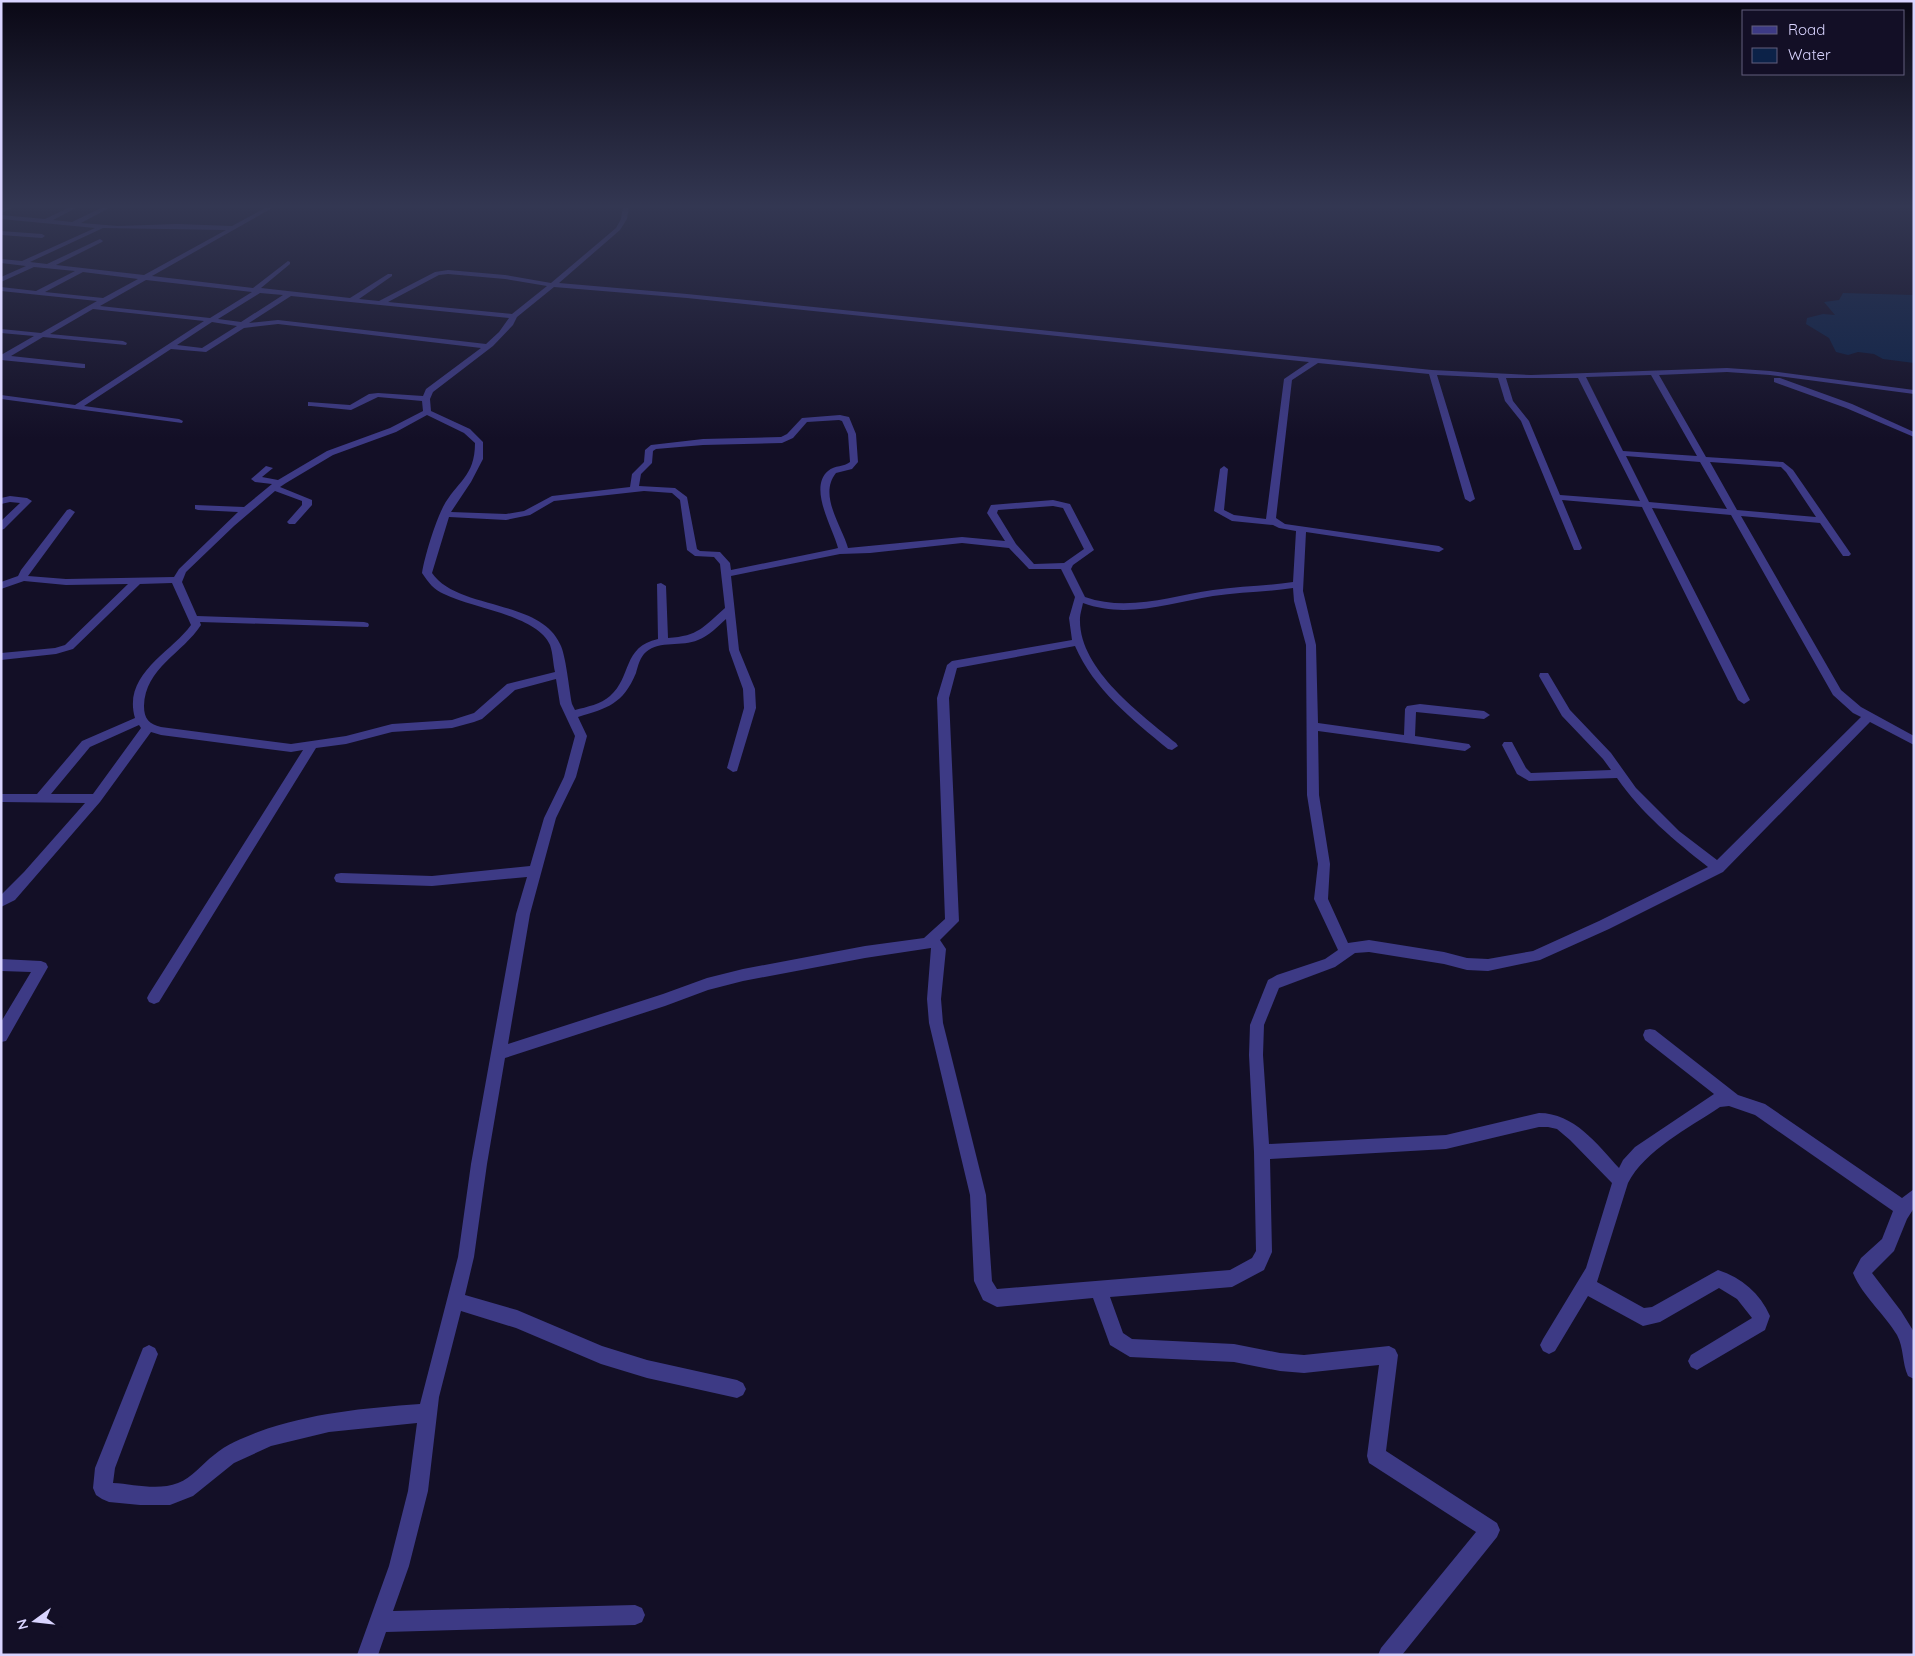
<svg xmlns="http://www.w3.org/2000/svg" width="1915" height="1656" font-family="Quicksand,sans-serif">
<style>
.water{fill:#0c2248}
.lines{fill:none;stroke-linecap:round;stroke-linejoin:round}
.minor{fill:#3d3a85;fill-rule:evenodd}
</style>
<rect width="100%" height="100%" fill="#130f26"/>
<polygon class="water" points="1843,293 1914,295 1914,363 1883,359 1874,354 1858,352 1848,355 1836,352 1829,338 1806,324 1807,318 1823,314 1835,315 1824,302 1839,300"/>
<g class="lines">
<g class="minor">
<polygon points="6,207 14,207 1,213 1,209"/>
<path d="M70,207H78L53,220L72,222L103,207H111L81,223L118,226L177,224L232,226L267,207H274L152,276L253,288L288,261L290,262V264L261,288L350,298L388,274H392V276L359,299L379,301L435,272L448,270L505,275L551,283L616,228L621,219L623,207H629L627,219L620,230L559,283L687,294L1432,370L1531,375L1727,368L1770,371L1914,390V394L1770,375L1727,372L1659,375L1706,457L1783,462L1793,470L1851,554L1849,556H1843L1820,523L1741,516L1841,690L1861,707L1914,736V745L1870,722L1723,872L1609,929L1540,960L1488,971L1467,970L1444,964L1369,952L1355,953L1335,967L1279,988L1264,1025L1263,1055L1269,1144L1446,1135L1539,1113C1574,1113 1597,1144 1619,1168L1623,1160L1635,1147L1714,1094L1645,1040L1643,1035L1645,1030L1650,1029L1655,1030L1738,1095L1765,1104L1902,1198L1914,1189V1208L1907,1219L1894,1251L1872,1273L1901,1311L1914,1332V1379L1908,1376C1902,1363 1904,1348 1897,1335C1884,1313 1863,1297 1853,1273L1861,1258L1882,1239L1893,1211L1755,1115L1729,1106L1720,1107C1689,1128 1645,1150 1628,1183L1597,1282L1644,1308L1652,1307L1718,1270C1742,1278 1760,1293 1770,1316L1765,1330L1697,1370L1691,1367L1688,1361L1691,1355L1752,1318L1737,1299L1719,1288L1660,1322L1643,1326L1588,1296L1555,1351L1549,1354L1543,1351L1540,1345L1543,1339L1586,1268L1612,1183L1570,1140L1557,1129L1548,1127H1539L1446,1149L1270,1159L1272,1252L1264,1270L1232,1287L1110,1297L1123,1333L1132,1339L1234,1344L1280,1353L1304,1355L1389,1346L1395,1349L1398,1355L1386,1451L1497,1523L1500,1530L1497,1537L1402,1655H1378L1381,1648L1476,1532L1369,1463L1367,1456L1379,1365L1304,1373L1280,1371L1234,1362L1130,1357L1110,1345L1093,1298L997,1307L983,1300L974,1281L970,1195L929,1023L927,999L931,948L865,958L743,981L708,990L665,1006L505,1058L487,1164L474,1257L465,1295L517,1310L602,1346L647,1360L737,1380L743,1383L746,1389L743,1395L737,1398L647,1378L601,1364L516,1328L461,1311L439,1397L428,1491L409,1566L393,1611L635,1605L642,1608L645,1615L642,1622L635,1625L386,1632L378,1655H357L389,1566L408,1491L417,1423L329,1432L271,1446L234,1463L193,1496L170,1505H140L109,1502L102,1499L96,1495L93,1488L95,1468L143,1348L149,1345L155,1348L158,1354L115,1468L113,1483C133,1484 158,1491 178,1483C192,1478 202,1464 214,1455C227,1444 243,1438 258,1432C310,1413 365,1408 420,1404L458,1257L471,1164L516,914L527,877L432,886L341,883L336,882L334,878L336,874L341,873L432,876L530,866L544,818L564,777L575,736L560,704L556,679L515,690L482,719L474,722L452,728L392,732L346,744L316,748L159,1002L154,1004L149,1002L147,998L149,994L303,750L291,752L161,735L151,732L100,802L15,900L1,907V895L24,872L85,803L1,802V794H37L82,741L135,718C122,674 172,652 191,625L172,583L140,584L73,649L56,654L1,660V653L55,648L65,645L128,584L66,585L24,581L1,589V582L18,576L21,570L67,510L70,509L75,512L28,576L66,579L174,577L179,569L238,512L198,510L195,509V505L244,507L272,484L255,482L251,479L266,466L273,468L262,477L278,480L327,451L390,428L423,411L422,401L378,397L351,410L311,406H308V402L350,405L369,394L378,393L423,396L426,389L481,348L278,324L244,328L206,352L171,349L84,406L179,419L183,421L182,423L1,399V395L75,405L204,321L93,309L50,334L123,341L127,343L126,345L43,337L11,356L85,364V368H82L1,360V355L34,336L1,333V329L41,333L97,301L1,291V287L36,291L75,271L34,267L1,282V277L26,266L1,263V259L22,261L95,228L1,219V215L45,219ZM103,228L226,230L144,275L56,265L102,242L103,241L100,239L47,264L30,262ZM83,272L138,279L103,298L45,292ZM448,274L505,279L547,286L512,314L388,302L439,275ZM146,280L252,292L210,318L100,306ZM554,287L687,298L1309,362L1284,379L1266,519L1234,515L1224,510L1228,469L1224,466L1220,469L1214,511L1232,521L1273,525L1279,528L1296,531L1293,582C1267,586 1240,586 1213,590C1171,596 1128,612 1085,597L1071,569L1073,565L1094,550L1070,504L1053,500L991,505L987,513L1005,541L962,537L848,548C842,526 818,495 836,473L852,469L858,462L856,434L849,417L840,415L802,418L787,434L781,437L703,439L651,445L645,450L644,462L632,474L630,487L552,496L524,511L506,514L451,512L471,482L483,459V442L470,429L431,411L430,399L433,392L493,346L513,325L517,317ZM260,293L283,295L241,322L218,319ZM291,296L509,318L499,332L486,344L278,320L249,323ZM212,322L237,326L202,348L177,345ZM1318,363L1429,374L1465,499L1470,502L1475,499L1437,375L1498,378L1505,401L1521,421L1574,550H1580L1582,548L1562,500L1642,507L1738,700L1744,704L1750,700L1652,508L1731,515L1833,695L1853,713L1861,717L1717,860L1679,831L1636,788L1611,753L1570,710L1548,673H1540L1539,676L1562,716L1603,759L1611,770L1531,773L1526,768L1512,742H1504L1502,745L1517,774L1529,781L1617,778C1641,813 1675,841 1708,867L1599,921L1533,951L1488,959L1467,958L1444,952L1369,940L1348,943L1328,899L1330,864L1319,795L1318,731L1465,751L1471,747L1469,744L1415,736L1416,712L1484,719L1490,715L1484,711L1420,704L1407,706L1405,709L1404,735L1318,723L1316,645L1303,591L1306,532L1439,552L1444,549L1439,546L1285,524L1276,518L1292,380ZM1651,375L1697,456L1623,451L1586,377ZM1506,378H1578L1640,501L1560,495L1529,421L1513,401ZM427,415L464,433L475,443C475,477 457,481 443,507C435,523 425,555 422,573C428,582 434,590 444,594C471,608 537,615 550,645C553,653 553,664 555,672L507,684L474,713L452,720L392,724L346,736L291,744L161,727C149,724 144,719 144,706C145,668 183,653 201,625L200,622L368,627L369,625L368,623L364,622L197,616L182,582L186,572L234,526L275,491L302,501V505L287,522L289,524H295L312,505V500L280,487L286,483L333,455L396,432ZM839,420L842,421L848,434L850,462C844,467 835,465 828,471C808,488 833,528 838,548L834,549L731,570L730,563L720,552L700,551L697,549L687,497L675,488L639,486L641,474L652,463L653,451L656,449L703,445L782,443L793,438L807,422ZM1626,456L1700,462L1727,509L1649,502ZM1710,462L1781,467L1786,472L1816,517L1737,510ZM644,491L672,493L680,500L687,550L695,556L714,557L720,564L725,608C703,627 699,636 668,638L666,586L661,583L657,584L658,639C622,647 632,677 610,696C601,704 587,707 575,710L572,704C569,689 566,655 560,644C540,599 457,610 432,573L449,517L506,520L530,515L554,501ZM1053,506L1063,508L1084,549L1064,563L1034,564L1016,544L997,513L998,510ZM962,543L1009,548L1029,569H1061L1075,597L1069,618L1072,640L952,661L947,665L937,698L945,919L924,938L865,946L743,969L707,978L663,994L508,1044L530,914L556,818L576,777L587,736L578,717C608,708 623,704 636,673C638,666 640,657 646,652C660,640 682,647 698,640C709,636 718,626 726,619L729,650L743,689L744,708L727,768L733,772L737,771L756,708L755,689L739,650L731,576L840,554L870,553ZM1293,588L1294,601L1306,645L1307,795L1318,864L1314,899L1338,950L1325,959L1277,975L1268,980L1250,1025L1249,1055L1254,1152L1256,1251L1252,1258L1230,1270L997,1289L992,1281L986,1195L943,1023L941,999L946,949L940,940L959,921L949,698L957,668L1075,646C1094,690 1132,719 1168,749L1172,750L1178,746L1176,743C1141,714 1078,669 1080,618C1080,614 1082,608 1083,603C1126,619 1170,603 1213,596C1239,592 1266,592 1293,588ZM139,725L141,728L93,794H51L90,747Z"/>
<polygon points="1,231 42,234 45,236 42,238 1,235"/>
<polygon points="1774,378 1780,378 1852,404 1914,432 1914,437 1846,408 1774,382"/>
<polygon points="10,496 27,498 32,501 4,529 1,530 1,521 20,503 10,502 1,504 1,498"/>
<polygon points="1,959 41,961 46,963 48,967 6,1041 1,1042 1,1022 31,972 1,971"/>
</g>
</g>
<linearGradient id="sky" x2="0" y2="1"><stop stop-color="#0a0815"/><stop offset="0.47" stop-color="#333752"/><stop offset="1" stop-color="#333752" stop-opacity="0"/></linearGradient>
<rect width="1915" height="439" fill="url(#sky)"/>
<rect width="1915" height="1656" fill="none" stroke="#d9d4ff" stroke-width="5"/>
<rect x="1742" y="10" width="162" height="65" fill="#130f26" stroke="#625e7d"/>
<rect x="1752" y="26" width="25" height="8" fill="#3d3a85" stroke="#625e7d"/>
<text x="1788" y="35" font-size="15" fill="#d9d4ff">Road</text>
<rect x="1752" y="48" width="25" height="15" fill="#0c2248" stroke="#625e7d"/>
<text x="1788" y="60" font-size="15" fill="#d9d4ff">Water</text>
<g transform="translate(35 1621) rotate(255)" stroke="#130f26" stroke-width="4" paint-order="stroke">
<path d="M0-4L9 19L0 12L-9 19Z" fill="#d9d4ff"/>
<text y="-8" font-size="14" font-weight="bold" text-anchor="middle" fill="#d9d4ff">N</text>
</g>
</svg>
